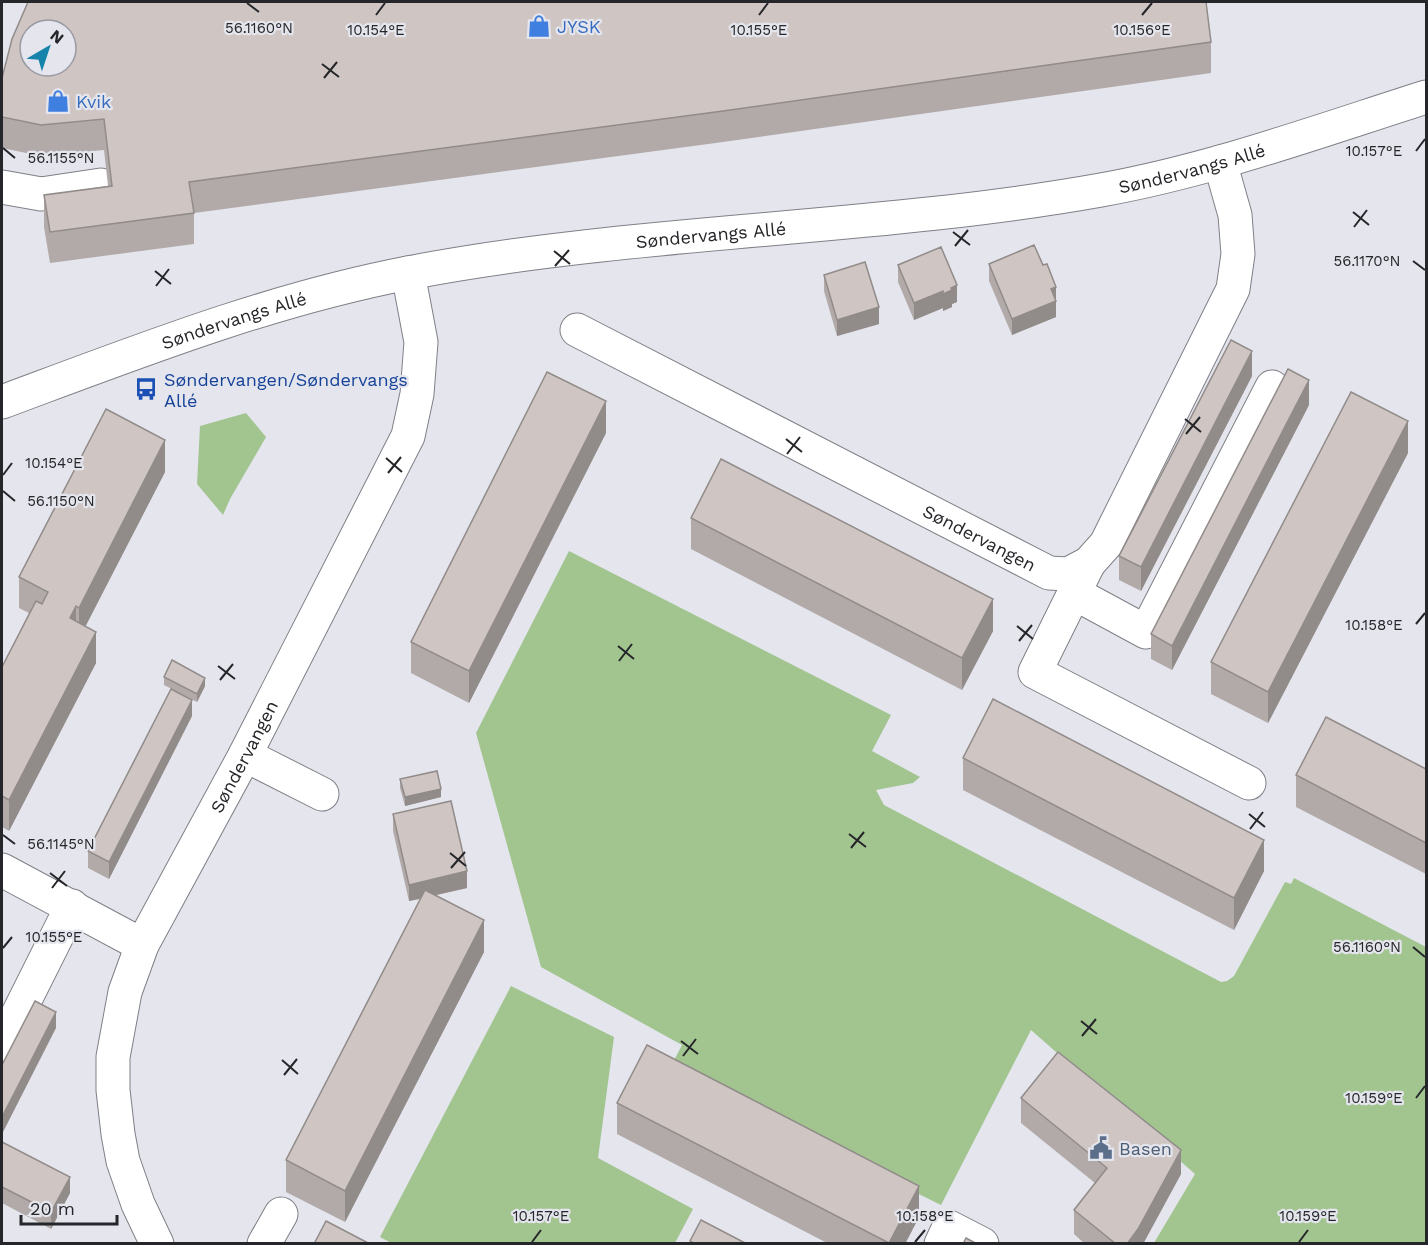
<svg xmlns="http://www.w3.org/2000/svg" width="1428" height="1245" font-family="'Work Sans',sans-serif">
<style>
.green{fill:#a2c590}
.lines{fill:none;stroke-linecap:round;stroke-linejoin:round}
.minor-casing{stroke:#7f8087;stroke-width:35}
.minor{stroke:#fff;stroke-width:33}
.wall{fill:#b2aaa9}
.shaded-wall{fill:#918b89}
.building{fill:#cfc6c4;stroke:#918b89;stroke-width:1.5;fill-rule:evenodd}
.ticks{fill:none;stroke:#252629;stroke-width:2}
.labels{text-anchor:middle;dominant-baseline:central;stroke-width:4.5;stroke-linejoin:round;paint-order:stroke}
.shop-label{font-size:18px;fill:#366cbe;stroke:#e4e5ed;text-anchor:start}
.street-label{font-size:18px;fill:#252629;stroke:#e4e5ed}
.transit-label{font-size:18px;fill:#164399;stroke:#e4e5ed;text-anchor:start}
.service-label{font-size:18px;fill:#4e5e75;stroke:#e4e5ed;text-anchor:start}
.ticks-label{font-size:15px;text-anchor:middle;fill:#252629;stroke:#e4e5ed;stroke-width:4.5;stroke-linejoin:round;paint-order:stroke}
</style>
<rect width="100%" height="100%" fill="#e4e5ed"/>
<g class="green">
<polygon points="246,413 266,437 230,499 223,515 197,484 200,426"/>
<polygon points="569,551 891,715 872,751 920,777 913,783 876,790 884,805 1221,982 1227,981 1234,976 1285,882 1291,884 1294,878 1426,947 1426,1243 1154,1243 1195,1174 1031,1030 941,1205 669,1070 682,1045 541,967 476,733"/>
<polygon points="511,986 614,1037 598,1158 693,1209 675,1243 393,1244 380,1237"/>
</g>
<g class="lines">
<g class="minor-casing">
<g id="minor">
<polyline points="2,187 41,194 101,185"/>
<path id="s1" d="M577,330L1049,573L1068,574L1089,563L1106,544L1233,289L1238,254L1235,215L1220,162"/>
<path id="s2" d="M2,402C134,353 268,300 408,273C637,229 872,231 1101,190C1212,170 1319,131 1426,97"/>
<polyline points="1089,563 1035,672 1249,783"/>
<polyline points="1074,593 1146,632 1272,387"/>
<polyline points="245,755 322,794"/>
<polyline points="2,870 142,945"/>
<polyline points="2,1046 72,906"/>
<path id="s3" d="M157,1244L138,1204L123,1161L118,1134L113,1090V1057L125,992L142,945L245,755L408,436L417,394L421,342L408,273"/>
<polyline points="264,1244 281,1214"/>
<polyline points="941,1244 949,1227 982,1244"/>
</g>
</g>
<use href="#minor" class="minor"/>
</g>
<g class="wall">
<polygon points="1211,42 1211,73 723,142 194,213 194,244 50,263 44,227 44,195 108,186 104,150 41,156 2,148 2,78"/>
<polygon points="989,264 1043,265 1056,287 1056,317 1012,335 989,281"/>
<polygon points="898,265 957,302 952,304 952,307 943,311 943,308 914,320 898,282"/>
<polygon points="824,275 879,324 837,336 824,291"/>
<polygon points="1252,376 1141,591 1119,580 1119,556"/>
<polygon points="1309,405 1172,670 1151,659 1151,634"/>
<polygon points="606,433 469,703 411,673 411,642"/>
<polygon points="1408,453 1268,723 1211,694 1211,662"/>
<polygon points="165,472 85,626 96,663 9,831 2,827 2,667 29,613 19,608 19,577"/>
<polygon points="691,518 993,631 962,690 691,549"/>
<polygon points="164,677 205,686 197,702 164,685"/>
<polygon points="192,716 109,879 88,868 88,851"/>
<polygon points="963,758 1264,871 1234,930 963,790"/>
<polygon points="1426,769 1426,874 1296,807 1296,775"/>
<polygon points="400,779 441,797 405,806 400,788"/>
<polygon points="393,814 467,888 436,895 484,952 345,1222 286,1192 286,1160 421,899 409,901 393,831"/>
<polygon points="1021,1098 1181,1174 1143,1244 1085,1244 1074,1234 1074,1210 1095,1183 1021,1123"/>
<polygon points="617,1103 919,1217 905,1244 829,1244 617,1134"/>
<polygon points="2,1142 70,1193 51,1229 2,1203"/>
</g>
<g class="shaded-wall">
<polygon points="957,285 957,302 952,304 952,307 943,311 943,294 951,288"/>
<polygon points="1056,287 1056,317 1012,335 1012,319 1051,289"/>
<polygon points="943,291 943,308 914,320 914,303"/>
<polygon points="879,307 879,324 837,336 837,320"/>
<polygon points="1252,351 1252,376 1141,591 1141,567"/>
<polygon points="1309,380 1309,405 1172,670 1172,646"/>
<polygon points="606,401 606,433 469,703 469,671"/>
<polygon points="1408,421 1408,453 1268,723 1268,692"/>
<polygon points="165,440 165,472 79,639 79,608"/>
<polygon points="993,599 993,631 962,690 962,658"/>
<polygon points="76,606 76,637 70,618"/>
<polygon points="96,632 96,663 9,831 9,800"/>
<polygon points="205,678 205,686 197,702 197,694"/>
<polygon points="192,700 192,716 109,879 109,862"/>
<polygon points="441,789 441,797 405,806 405,797"/>
<polygon points="1264,840 1264,871 1234,930 1234,898"/>
<polygon points="467,871 467,888 409,901 409,885"/>
<polygon points="484,920 484,952 345,1222 345,1191"/>
<polygon points="56,1012 56,1028 2,1134 2,1117"/>
<polygon points="1181,1150 1181,1174 1143,1244 1127,1244"/>
<polygon points="70,1177 70,1193 51,1229 51,1212"/>
<polygon points="919,1186 919,1217 905,1244 889,1244"/>
</g>
<g class="building">
<path d="M28,2H1206L1211,42L723,111L189,182L194,213L50,232L44,195L112,186L104,119L41,125L2,117V78L12,39ZM30,30H66V66H30Z"/>
<polygon points="1034,245 1043,265 1047,264 1056,287 1051,289 1056,301 1012,319 989,264"/>
<polygon points="941,247 957,285 951,288 952,290 943,294 943,291 914,303 898,265"/>
<polygon points="865,262 879,307 837,320 824,275"/>
<polygon points="1231,340 1252,351 1141,567 1119,556"/>
<polygon points="1288,369 1309,380 1172,646 1151,634"/>
<polygon points="547,372 606,401 469,671 411,642"/>
<polygon points="1351,392 1408,421 1268,692 1211,662"/>
<polygon points="106,409 165,440 79,608 76,606 70,618 96,632 9,800 2,796 2,667 36,601 42,604 48,592 19,577"/>
<polygon points="721,459 993,599 962,658 691,518"/>
<polygon points="172,660 205,678 197,694 164,677"/>
<polygon points="171,689 192,700 109,862 88,851"/>
<polygon points="993,699 1264,840 1234,898 963,758"/>
<polygon points="1326,717 1426,769 1426,843 1296,775"/>
<polygon points="437,771 441,789 405,797 400,779"/>
<polygon points="451,801 467,871 409,885 393,814"/>
<polygon points="425,890 484,920 345,1191 286,1160"/>
<polygon points="35,1001 56,1012 2,1117 2,1065"/>
<polygon points="647,1045 919,1186 889,1243 617,1103"/>
<polygon points="1058,1052 1181,1150 1138,1229 1127,1244 1116,1244 1074,1210 1107,1168 1021,1098"/>
<polygon points="2,1142 70,1177 51,1212 2,1187"/>
<polygon points="701,1220 747,1244 695,1244 690,1241"/>
<polygon points="326,1221 370,1244 314,1244"/>
<polygon points="966,1238 977,1244 963,1244"/>
</g>
<path class="ticks" d="M247,3L259,12M376,15L385,3M759,15L768,3M1142,15L1152,3M322,64L339,77M324,78L337,62M3,148L15,158M1416,151L1425,139M1353,212L1369,225M1354,227L1367,210M953,232L970,245M955,246L968,230M554,251L570,264M1413,261L1425,270M555,266L569,250M155,271L171,284M156,286L169,269M1185,419L1201,432M1186,434L1200,417M786,439L802,452M787,454L800,437M386,458L402,472M388,473L401,457M3,475L12,463M3,491L15,501M1416,624L1425,613M1017,626L1033,639M1019,641L1032,625M618,646L634,659M619,661L632,644M218,666L235,679M220,680L233,664M1249,814L1265,827M1250,829L1263,812M849,834L866,847M3,835L15,844M851,848L864,832M450,853L466,866M451,868L465,852M50,873L67,886M52,888L65,871M1413,947L1425,957M3,948L12,937M1081,1021L1097,1034M1082,1036L1096,1019M681,1041L698,1054M683,1056L696,1039M282,1060L298,1074M284,1075L297,1059M1416,1098L1425,1086M532,1242L541,1230M915,1242L925,1230M1299,1242L1308,1230"/>
<defs>
<g id="shop-bare" transform="scale(1.8)"><path d="M-5-2.5h2.3a2.7 3.5 0 0 1 5.4 0H5L5.5 6h-11ZM-1.5-2.5h3a1.5 2.3 0 0 0-3 0Z" fill="#3f7fe0" stroke="#e4e5ed" stroke-width="2.5" paint-order="stroke"/></g>
<g id="bus-bare" transform="scale(1.8)"><path d="M-5-6H5V4H4V6H2V4H-2V6H-4V4H-5ZM-3.5-4V0h7V-4ZM-3.5 1.2v1.5H-2V1.2ZM2 1.2v1.5H3.5V1.2Z" fill="#1a4fb4" stroke="#e4e5ed" stroke-width="2.5" paint-order="stroke"/></g>
<g id="civic-bare" transform="scale(1.8)"><path d="M-.6-6.5H3V-4.5H.6V-3L4-1V1h2V6H-6V1h2V-1L-.6-3ZM-1.2 2.5V6h2.4V2.5Z" fill="#5c6f8a" stroke="#e4e5ed" stroke-width="2.5" paint-order="stroke"/></g>
</defs>
<g fill-rule="evenodd">
<use href="#shop-bare" x="539" y="26"/>
<use href="#shop-bare" x="58" y="101"/>
<use href="#bus-bare" x="146" y="389"/>
<use href="#civic-bare" x="1101" y="1148"/>
</g>
<g class="labels">
<g class="shop-label">
<text x="557" y="26">JYSK</text>
<text x="76" y="101">Kvik</text>
</g>
<g class="street-label">
<text stroke="none"><textPath href="#s2" startOffset="1218">Søndervangs Allé</textPath></text>
<text stroke="none"><textPath href="#s2" startOffset="732">Søndervangs Allé</textPath></text>
<text stroke="none"><textPath href="#s2" startOffset="246">Søndervangs Allé</textPath></text>
<text stroke="none"><textPath href="#s1" startOffset="453">Søndervangen</textPath></text>
<text stroke="none"><textPath href="#s3" startOffset="525">Søndervangen</textPath></text>
</g>
<g class="transit-label">
<text x="164" y="379">Søndervangen/Søndervangs<tspan x="164" dy="21">Allé</tspan></text>
</g>
<g class="service-label">
<text x="1119" y="1148">Basen</text>
</g>
</g>
<g class="ticks-label">
<text x="259" y="33">56.1160°N</text>
<text x="376" y="35">10.154°E</text>
<text x="759" y="35">10.155°E</text>
<text x="1142" y="35">10.156°E</text>
<text x="1374" y="156">10.157°E</text>
<text x="61" y="163">56.1155°N</text>
<text x="1367" y="266">56.1170°N</text>
<text x="54" y="468">10.154°E</text>
<text x="61" y="506">56.1150°N</text>
<text x="1374" y="630">10.158°E</text>
<text x="61" y="849">56.1145°N</text>
<text x="54" y="942">10.155°E</text>
<text x="1367" y="952">56.1160°N</text>
<text x="1374" y="1103">10.159°E</text>
<text x="541" y="1221">10.157°E</text>
<text x="925" y="1221">10.158°E</text>
<text x="1308" y="1221">10.159°E</text>
</g>
<rect width="1428" height="1245" fill="none" stroke="#252629" stroke-width="6"/>
<g transform="translate(48 48) rotate(39)"><circle r="28" fill="#e4e5ed" stroke="#98999f" stroke-width="1.5"/>
<path d="M0-4.5L10 22L0 15L-10 22Z" fill="#1683ab"/>
<text y="-9" font-size="16" font-weight="bold" text-anchor="middle" fill="#252629">N</text>
</g>
<path d="M21 1215v9h96v-9" fill="none" stroke="#252629" stroke-width="3"/>
<text x="30" y="1215" font-size="18" fill="#252629" stroke="#e4e5ed" stroke-width="4.5" paint-order="stroke">20 m</text>
</svg>
